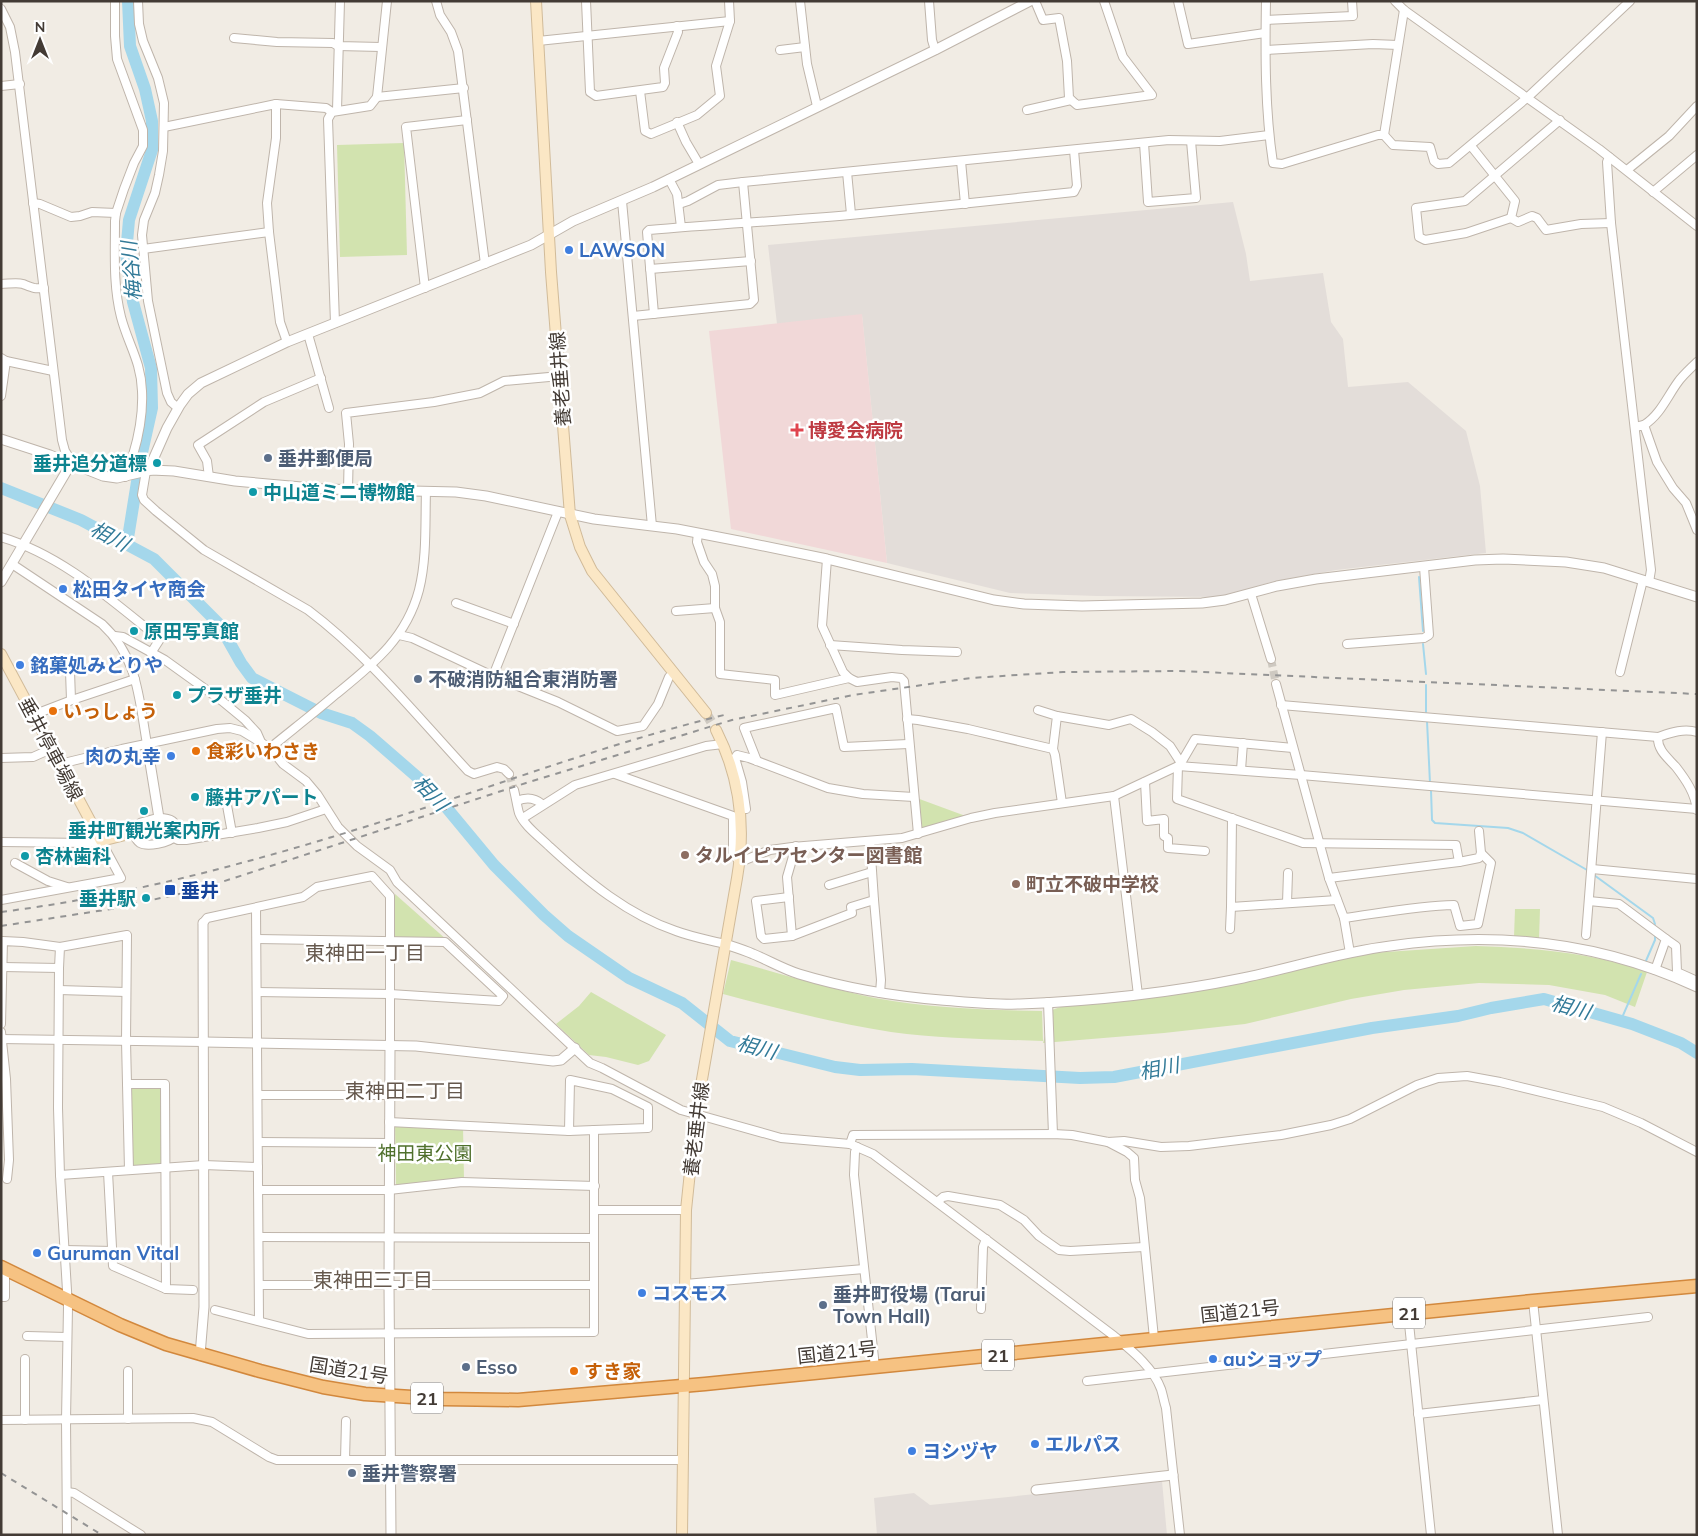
<svg xmlns="http://www.w3.org/2000/svg" width="1698" height="1536" font-family="Mulish,'Noto Sans JP',sans-serif">
<style>
.industrial{fill:#e3ddd9}
.medical{fill:#f1d8d8}
.green{fill:#d2e3af}
.lines{fill:none;stroke-linecap:round;stroke-linejoin:round}
.stream{stroke:#a4d7eb;stroke-width:2}
.river{stroke:#a4d7eb;stroke-width:12}
.minor-tunnel{stroke:#cec9c1;stroke-width:8;stroke-dasharray:8 4;stroke-linecap:butt}
.secondary-tunnel{stroke:#cec9c1;stroke-width:10;stroke-dasharray:10 5;stroke-linecap:butt}
.minor-casing{stroke:#bfb5ab;stroke-width:10}
.tertiary-casing{stroke:#bfb5ab;stroke-width:11}
.secondary-casing{stroke:#d1bb99;stroke-width:12}
.trunk-casing{stroke:#d2883d;stroke-width:15}
.minor{stroke:#fff;stroke-width:8}
.tertiary{stroke:#fff;stroke-width:9}
.secondary{stroke:#fbe7c5;stroke-width:10}
.trunk{stroke:#f6c282;stroke-width:12}
.rail{stroke:#949494;stroke-width:2;stroke-dasharray:6 6;stroke-linecap:butt}
.shop-dot{fill:#3f7fe0;stroke:#fff;stroke-width:2}
.health-dot{fill:#e0444e;stroke:#fff;stroke-width:2}
.service-dot{fill:#5c6f8a;stroke:#fff;stroke-width:2}
.culture-dot{fill:#0f9aa8;stroke:#fff;stroke-width:2}
.food-dot{fill:#e8710a;stroke:#fff;stroke-width:2}
.education-dot{fill:#8d6e63;stroke:#fff;stroke-width:2}
.transit-dot{fill:#1a4fb4;stroke:#fff;stroke-width:2}
.labels{text-anchor:middle;dominant-baseline:central;stroke-width:5;stroke-linejoin:round;paint-order:stroke}
.shield{fill:#fff;stroke:#7b7672;stroke-width:1}
.shield-label{font-size:18px;font-weight:bold;fill:#433b35}
.shop-label{font-size:19px;font-weight:bold;fill:#366cbe;stroke:#fff;text-anchor:start}
.street-label{font-size:19px;fill:#433b35;stroke:#fff}
.health-label{font-size:19px;font-weight:bold;fill:#be3a42;stroke:#fff;text-anchor:start}
.service-label{font-size:19px;font-weight:bold;fill:#4e5e75;stroke:#fff;text-anchor:start}
.culture-label{font-size:19px;font-weight:bold;fill:#0d838f;stroke:#fff;text-anchor:start}
.food-label{font-size:19px;font-weight:bold;fill:#c56008;stroke:#fff;text-anchor:start}
.education-label{font-size:19px;font-weight:bold;fill:#785e54;stroke:#fff;text-anchor:start}
.transit-label{font-size:19px;font-weight:bold;fill:#164399;stroke:#fff;text-anchor:start}
.park-label{font-size:19px;fill:#4f702c;stroke:#fff}
.water-label{font-size:20px;font-style:italic;fill:#327a98;stroke:#fff}
.neighbourhood-label{font-size:20px;fill:#65584d;stroke:#fff}
</style>
<rect width="100%" height="100%" fill="#f1ece4"/>
<g class="industrial">
<polygon points="1233,202 1246,254 1250,281 1323,273 1331,322 1343,339 1348,387 1408,382 1466,431 1480,486 1486,553 1336,570 1271,582 1222,597 1097,596 1010,593 887,563 862,315 777,324 768,245"/>
<polygon points="1162,1481 1167,1535 877,1535 874,1498 914,1493 930,1505"/>
</g>
<polygon class="medical" points="862,314 887,563 731,529 709,331"/>
<g class="green">
<polygon points="404,143 407,255 340,257 337,145"/>
<polygon points="914,797 971,818 918,834"/>
<polygon points="395,894 448,941 394,940"/>
<polygon points="1515,909 1540,909 1539,939 1514,937"/>
<path d="M1476,946C1535,948 1591,952 1647,972L1635,1007L1605,995L1549,985L1479,983L1404,990L1351,999L1245,1024L1164,1033L1043,1043L1052,1010L1066,1005L1134,1000L1197,991L1332,960L1371,953Z"/>
<path d="M731,960C778,973 826,988 875,998C930,1008 986,1010 1042,1011L1043,1041C992,1039 941,1039 891,1032C834,1023 779,1009 723,994Z"/>
<polygon points="591,992 666,1035 649,1061 638,1065 606,1057 589,1055 556,1024 579,1006"/>
<polygon points="165,1084 166,1164 133,1167 130,1086"/>
<polygon points="395,1122 463,1126 464,1179 396,1186"/>
</g>
<g class="lines">
<g class="stream">
<polyline points="1419,577 1423,631"/>
<polyline points="1423,644 1426,674"/>
<polyline points="1426,685 1426,712"/>
<polyline points="1427,721 1430,783"/>
<polyline points="1431,790 1432,820 1435,823 1508,828 1523,833 1587,870"/>
<polyline points="1594,875 1653,918 1655,924"/>
<polyline points="1645,963 1655,940 1655,935"/>
<polyline points="1621,1020 1641,974"/>
</g>
<g class="river">
<polyline points="1,488 81,520 154,559 219,624 241,663 252,678 321,713 352,723 370,736 431,789 494,865 544,915 568,936 629,978 682,1003 730,1041 835,1067 860,1070 912,1069 1080,1078 1114,1077 1372,1028 1458,1016 1491,1008 1544,999 1632,1024 1681,1043 1697,1053"/>
<polyline points="127,544 141,457 152,408 151,368 133,302 126,254 129,220 152,150 152,121 145,89 130,46 128,1"/>
</g>
<g class="minor-tunnel">
<polyline points="1271,659 1276,684"/>
<polyline points="509,774 514,790"/>
</g>
<polyline class="secondary-tunnel" points="706,713 716,730"/>
<g class="minor-casing">
<g id="minor">
<path d="M115,1V36L117,59L143,130V146L134,163L124,189L116,213L115,221C115,254 113,286 121,317C128,344 141,361 142,391C143,411 139,435 133,455C130,463 126,469 125,477"/>
<polyline points="138,1 139,24 143,41 158,78 164,103 163,151 159,175 155,193 144,220 142,235 148,301 167,393 171,402 178,408"/>
<polyline points="436,1 440,15 451,32 458,51 485,264"/>
<polyline points="586,1 590,92 596,96 663,87 665,83 664,68 678,32 677,26"/>
<polyline points="800,1 807,64 817,106"/>
<polyline points="929,1 932,40 935,50"/>
<polyline points="1035,1 1043,20 1059,18 1067,61 1069,98 1077,105 1152,95 1123,57 1104,1"/>
<polyline points="1178,1 1188,44 1265,33"/>
<path d="M1266,1C1265,55 1265,110 1273,163L1282,164L1378,135H1384L1393,145L1430,147L1434,161L1438,164L1449,163L1528,97L1630,1"/>
<polyline points="1395,1 1404,10 1599,149 1697,226"/>
<polyline points="1,9 10,27 15,52 62,440 65,451 72,462"/>
<polyline points="1266,20 1353,16 1352,1"/>
<polyline points="234,38 277,42 333,43 338,46 381,47"/>
<polyline points="538,41 730,21"/>
<polyline points="780,50 805,47"/>
<polyline points="1266,50 1373,44 1398,45"/>
<polyline points="1,86 20,84"/>
<polyline points="640,91 645,131 651,134 697,115 720,96 716,66 730,21 729,1"/>
<polyline points="377,97 464,88"/>
<polyline points="276,104 276,138 267,203 269,232 280,322 287,342"/>
<polyline points="337,110 340,1"/>
<polyline points="1027,110 1071,100"/>
<polyline points="677,122 686,142 699,164"/>
<polyline points="164,127 276,104 326,108 332,112"/>
<polyline points="1384,135 1404,10"/>
<polyline points="1144,143 1148,202 1196,198 1191,141"/>
<polyline points="1471,146 1515,201 1511,218 1518,222 1532,216 1537,218 1546,230 1581,224 1611,223"/>
<polyline points="1609,157 1607,162 1611,223 1651,570 1649,582"/>
<polyline points="961,161 965,204"/>
<polyline points="1627,170 1669,136 1697,106"/>
<polyline points="847,172 851,214"/>
<polyline points="669,179 677,194 681,227"/>
<polyline points="1653,192 1697,155"/>
<polyline points="622,201 652,526"/>
<polyline points="33,203 40,204 71,217 80,216 92,212 116,213"/>
<polyline points="679,204 688,201 718,185 743,182 1169,140 1220,141 1269,135"/>
<polyline points="1511,218 1466,233 1425,240 1419,237 1416,208 1465,201 1560,120"/>
<polyline points="143,249 269,232"/>
<polyline points="650,269 751,261"/>
<path d="M1,284C8,284 17,282 23,284C33,288 34,289 44,288"/>
<polyline points="425,288 406,127 467,120"/>
<path d="M654,314L647,232L649,230C716,224 783,221 850,215C925,208 999,200 1074,192L1077,186L1074,150"/>
<polyline points="633,316 750,304 754,300 743,182"/>
<polyline points="335,323 328,119 332,112 370,106 377,97 387,1"/>
<polyline points="308,334 329,408"/>
<polyline points="1,358 6,361 53,371"/>
<polyline points="1,396 6,361"/>
<path d="M1644,425C1660,415 1667,397 1678,382C1683,375 1690,369 1697,362"/>
<polyline points="1635,427 1644,425 1657,462 1673,488 1686,503 1697,530"/>
<path d="M146,471L142,495L144,500L156,511L204,550L308,610C368,655 417,716 468,771L474,774L497,767L504,769L509,774"/>
<polyline points="209,477 207,461 198,445 264,402 321,378"/>
<polyline points="348,490 349,444 346,413 434,402 480,393 504,381 560,376"/>
<polyline points="698,533 697,542 704,562 712,574 715,586 715,608 720,622 720,674 775,680 775,695 849,678"/>
<path d="M1,537C62,555 111,600 160,639L151,653"/>
<polyline points="827,559 822,626 843,672 849,678 857,682 892,677 901,678 904,681 918,834"/>
<path d="M12,564L102,624C138,657 139,699 147,744"/>
<polyline points="1251,594 1271,659"/>
<polyline points="456,603 514,624"/>
<polyline points="676,611 715,608"/>
<polyline points="399,635 412,638 493,676 558,512"/>
<polyline points="115,636 123,637 165,660 222,701 245,720 257,733 261,742"/>
<polyline points="1347,644 1424,638 1429,635 1424,567"/>
<polyline points="830,645 902,650 957,652"/>
<polyline points="70,671 71,700"/>
<polyline points="1620,672 1643,580"/>
<polyline points="493,676 558,702 617,731 643,726 658,704 669,677"/>
<polyline points="1276,684 1329,878 1344,918 1350,953"/>
<polyline points="1281,705 1658,737"/>
<polyline points="1038,710 1057,716 1053,749"/>
<polyline points="33,715 72,700 135,679"/>
<polyline points="1057,716 1109,725 1131,719 1152,732 1170,746 1181,763 1178,766 1177,799 1303,843 1456,845 1459,862 1479,858 1481,853 1479,831"/>
<polyline points="907,719 918,720 968,729 1053,749 1055,755 1062,803"/>
<path d="M1697,732C1683,728 1670,733 1658,737C1657,750 1668,758 1676,767C1686,780 1695,793 1697,810"/>
<path d="M270,748C292,730 314,713 335,695C373,664 406,639 419,590C427,558 425,523 426,491"/>
<polyline points="1,758 33,757 51,749"/>
<polyline points="757,761 744,728 836,708 844,747 908,744"/>
<polyline points="1181,763 1195,739 1293,748"/>
<path d="M61,766L68,762L122,749L217,729L230,728L242,731L270,748L283,764L306,781L317,794L338,827L357,846L390,870L397,882L590,1063L602,1068L681,1110L781,1138L850,1144L873,1154L1114,1336C1131,1350 1153,1367 1161,1389C1163,1395 1164,1402 1166,1408L1180,1535"/>
<polyline points="1241,770 1243,743"/>
<polyline points="615,774 733,816 733,854 740,862 770,850 792,847 902,838 971,818 995,813 1114,796 1178,766 1301,775 1697,809"/>
<polyline points="1145,782 1147,821 1164,819 1164,836 1168,838 1168,848 1205,851"/>
<path d="M514,790C516,798 517,806 519,813C524,826 540,837 550,847C587,881 628,915 676,931C692,937 709,940 725,944"/>
<polyline points="1114,796 1138,995"/>
<polyline points="226,800 232,833"/>
<path d="M517,801C526,797 535,798 542,804"/>
<polyline points="746,809 742,782 735,758 737,755 749,758 828,788 863,794 914,797"/>
<polyline points="523,818 575,785 706,746 723,744"/>
<polyline points="1232,818 1231,907 1337,900"/>
<path d="M133,833C135,837 136,840 140,843C147,847 169,843 174,837C176,835 176,832 176,829C176,819 167,818 159,818"/>
<polyline points="174,838 178,840 186,840 258,828 287,822 326,809"/>
<polyline points="1,842 88,843 101,841 121,878 1,900"/>
<polyline points="796,846 787,877 792,936 852,913 851,907 874,900 870,841"/>
<polyline points="15,863 48,881 67,887"/>
<polyline points="1592,869 1697,879"/>
<polyline points="1329,878 1459,862"/>
<polyline points="829,885 872,872"/>
<polyline points="789,897 756,901 761,936 764,939 792,936"/>
<polyline points="874,900 881,980 880,993"/>
<polyline points="1589,901 1619,904 1666,939 1655,970"/>
<polyline points="1287,903 1288,873"/>
<polyline points="256,908 259,1320"/>
<path d="M1344,918C1381,913 1417,906 1454,905L1460,926L1478,924L1491,863L1481,853"/>
<polyline points="203,923 207,918 303,897 317,887 372,876 390,896 390,1045"/>
<polyline points="1230,929 1231,907"/>
<polyline points="1586,935 1602,732"/>
<polyline points="257,939 445,942 503,996 499,1001 390,994 257,992"/>
<polyline points="1666,939 1676,946 1677,972 1697,981"/>
<polyline points="3,967 59,968 60,947 127,935 126,1041 129,1170"/>
<polyline points="59,968 58,1108 60,1175 68,1307 66,1420 67,1535"/>
<polyline points="59,990 126,992"/>
<polyline points="1048,1002 1053,1134"/>
<polyline points="1,1024 3,941 23,942 60,947"/>
<polyline points="1,1032 6,1079 9,1160 7,1179"/>
<polyline points="1,1039 204,1042"/>
<polyline points="127,1084 165,1084 166,1289"/>
<polyline points="258,1095 389,1095"/>
<polyline points="569,1131 570,1080 612,1089 648,1107 648,1128 594,1130"/>
<polyline points="258,1142 389,1143"/>
<polyline points="1108,1142 1127,1152 1134,1158 1135,1180 1140,1198 1154,1338"/>
<polyline points="850,1144 853,1135 1053,1134 1072,1135 1108,1142 1124,1141 1161,1147 1189,1146 1281,1135 1331,1125 1350,1119 1417,1085 1438,1078 1467,1076 1500,1082 1603,1107 1641,1123 1697,1152"/>
<polyline points="857,1147 855,1152 854,1175 875,1367"/>
<polyline points="108,1172 113,1266 166,1289 193,1290"/>
<polyline points="60,1175 204,1165 258,1167"/>
<polyline points="258,1190 389,1190 462,1182 595,1186"/>
<polyline points="937,1202 943,1197 948,1196 1000,1205 1024,1220 1039,1236 1059,1250 1070,1251 1144,1247"/>
<polyline points="595,1210 686,1210"/>
<polyline points="259,1237 594,1238"/>
<polyline points="64,1250 113,1251"/>
<polyline points="685,1284 864,1269"/>
<polyline points="259,1285 594,1285"/>
<polyline points="1,1297 5,1297 5,1277 9,1271"/>
<polyline points="1533,1301 1558,1535"/>
<polyline points="981,1309 983,1247 986,1239"/>
<polyline points="215,1310 308,1334 594,1332 594,1130 569,1131 389,1122"/>
<polyline points="1408,1314 1431,1535"/>
<polyline points="27,1336 67,1337"/>
<polyline points="25,1359 25,1420"/>
<polyline points="1087,1381 1648,1317"/>
<polyline points="1418,1414 1543,1400"/>
<polyline points="128,1419 128,1371"/>
<polyline points="1,1420 193,1418 212,1422 269,1457 277,1460 682,1460"/>
<polyline points="345,1460 346,1421"/>
<polyline points="67,1492 74,1493 141,1535"/>
</g>
</g>
<g class="tertiary-casing">
<g id="tertiary">
<polyline points="1,439 50,455 103,476 117,478 151,470 174,471 235,481 324,489 456,492 486,496 594,519 677,529 744,542 827,559 994,600 1024,604 1082,606 1202,603 1225,600 1277,586 1316,579 1475,560 1503,559 1566,562 1604,568 1697,597"/>
<polyline points="151,470 152,462 167,428 180,405 188,394 201,383 287,342 531,245 573,221 653,187 935,50 1030,1"/>
<polyline points="1,582 72,462"/>
<polyline points="133,833 141,823 159,818 147,744"/>
<path d="M725,944C734,947 744,950 753,954C768,960 783,969 799,974C845,988 892,996 941,1000C967,1002 994,1005 1020,1004C1095,1001 1170,993 1243,978C1292,968 1340,952 1390,946C1496,931 1599,941 1697,987"/>
<polyline points="204,1042 416,1046 553,1061 561,1060 575,1048"/>
<polyline points="390,1045 389,1285 391,1535"/>
<polyline points="200,1355 204,1307 203,923"/>
<polyline points="1036,1490 1173,1475"/>
</g>
</g>
<g class="secondary-casing">
<g id="secondary">
<polyline points="536,1 551,272 570,515 580,547 592,571 706,713"/>
<polyline points="1,654 101,841 133,833"/>
<path d="M682,1535L686,1210L696,1114L737,878C746,826 740,777 716,730"/>
</g>
</g>
<g class="trunk-casing">
<polyline id="trunk" points="1,1267 120,1325 166,1344 260,1371 323,1387 365,1394 443,1399 518,1400 705,1384 1533,1301 1697,1286"/>
</g>
<use href="#minor" class="minor"/>
<use href="#tertiary" class="tertiary"/>
<use href="#secondary" class="secondary"/>
<use href="#trunk" class="trunk"/>
<g class="rail">
<path d="M1,912C166,891 325,841 482,789C562,762 642,735 724,715"/>
<polyline points="1,926 111,909 197,890 526,783 732,720 853,695 971,678 1063,672 1179,671 1697,694"/>
<polyline points="1,1473 102,1535"/>
</g>
</g>
<g class="shop-dot">
<circle cx="569" cy="250" r="5"/>
<circle cx="63" cy="589" r="5"/>
<circle cx="20" cy="665" r="5"/>
<circle cx="171" cy="756" r="5"/>
<circle cx="37" cy="1253" r="5"/>
<circle cx="642" cy="1293" r="5"/>
<circle cx="1213" cy="1359" r="5"/>
<circle cx="1035" cy="1444" r="5"/>
<circle cx="912" cy="1451" r="5"/>
</g>
<path class="health-dot" d="M794.5 422.5h5v5h5v5h-5v5h-5v-5h-5v-5h5z"/>
<g class="service-dot">
<circle cx="268" cy="458" r="5"/>
<circle cx="418" cy="679" r="5"/>
<circle cx="823" cy="1305" r="5"/>
<circle cx="466" cy="1367" r="5"/>
<circle cx="352" cy="1473" r="5"/>
</g>
<g class="culture-dot">
<circle cx="157" cy="463" r="5"/>
<circle cx="253" cy="492" r="5"/>
<circle cx="134" cy="631" r="5"/>
<circle cx="177" cy="695" r="5"/>
<circle cx="195" cy="797" r="5"/>
<circle cx="144" cy="811" r="5"/>
<circle cx="25" cy="856" r="5"/>
<circle cx="146" cy="898" r="5"/>
</g>
<g class="food-dot">
<circle cx="53" cy="711" r="5"/>
<circle cx="196" cy="751" r="5"/>
<circle cx="574" cy="1371" r="5"/>
</g>
<g class="education-dot">
<circle cx="685" cy="855" r="5"/>
<circle cx="1016" cy="884" r="5"/>
</g>
<rect class="transit-dot" x="164" y="884" width="12" height="12" rx="2.5"/>
<g class="labels">
<g class="shield">
<rect x="1393" y="1297.5" width="32" height="31" rx="4"/>
<rect x="982" y="1339.5" width="32" height="31" rx="4"/>
<rect x="411" y="1382.5" width="32" height="31" rx="4"/>
</g>
<g class="shield-label">
<text x="1409" y="1313">21</text>
<text x="998" y="1355">21</text>
<text x="427" y="1398">21</text>
</g>
<g class="shop-label">
<text x="579" y="250">LAWSON</text>
<text x="73" y="589">松田タイヤ商会</text>
<text x="30" y="665">銘菓処みどりや</text>
<text x="161" y="756" text-anchor="end">肉の丸幸</text>
<text x="47" y="1253">Guruman Vital</text>
<text x="652" y="1293">コスモス</text>
<text x="1223" y="1359">auショップ</text>
<text x="1045" y="1444">エルパス</text>
<text x="922" y="1451">ヨシヅヤ</text>
</g>
<g class="street-label">
<text transform="translate(560 379) rotate(-94)">養老垂井線</text>
<text transform="translate(51 749) rotate(62)">垂井停車場線</text>
<text transform="translate(696 1129) rotate(-83)">養老垂井線</text>
<text transform="translate(1240 1311) rotate(-6)">国道21号</text>
<text transform="translate(837 1352) rotate(-6)">国道21号</text>
<text transform="translate(349 1370) rotate(9)">国道21号</text>
</g>
<g class="health-label">
<text x="808" y="430">博愛会病院</text>
</g>
<g class="service-label">
<text x="278" y="458">垂井郵便局</text>
<text x="428" y="679">不破消防組合東消防署</text>
<text x="833" y="1294">垂井町役場 (Tarui<tspan x="833" dy="22">Town Hall)</tspan></text>
<text x="476" y="1367">Esso</text>
<text x="362" y="1473">垂井警察署</text>
</g>
<g class="culture-label">
<text x="147" y="463" text-anchor="end">垂井追分道標</text>
<text x="263" y="492">中山道ミニ博物館</text>
<text x="144" y="631">原田写真館</text>
<text x="187" y="695">プラザ垂井</text>
<text x="205" y="797">藤井アパート</text>
<text x="144" y="830" text-anchor="middle">垂井町観光案内所</text>
<text x="35" y="856">杏林歯科</text>
<text x="136" y="898" text-anchor="end">垂井駅</text>
</g>
<g class="food-label">
<text x="63" y="711">いっしょう</text>
<text x="206" y="751">食彩いわさき</text>
<text x="584" y="1371">すき家</text>
</g>
<g class="education-label">
<text x="695" y="855">タルイピアセンター図書館</text>
<text x="1026" y="884">町立不破中学校</text>
</g>
<g class="transit-label">
<text x="181" y="890">垂井</text>
</g>
<g class="park-label">
<text x="425" y="1153">神田東公園</text>
</g>
<g class="water-label">
<text transform="translate(131 271) rotate(-95)">梅谷川</text>
<text transform="translate(110 536) rotate(28)">相川</text>
<text transform="translate(431 793) rotate(46)">相川</text>
<text transform="translate(1571 1007) rotate(15)">相川</text>
<text transform="translate(757 1047) rotate(15)">相川</text>
<text transform="translate(1159 1068) rotate(-11)">相川</text>
</g>
<g class="neighbourhood-label">
<text x="365" y="952">東神田一丁目</text>
<text x="405" y="1090">東神田二丁目</text>
<text x="373" y="1279">東神田三丁目</text>
</g>
</g>
<rect width="1698" height="1536" fill="none" stroke="#433b35" stroke-width="5"/>
<g transform="translate(40 40)" stroke="#ffffff" stroke-width="4" paint-order="stroke">
<path d="M0-4L9 19L0 12L-9 19Z" fill="#433b35"/>
<text y="-8" font-size="14" font-weight="bold" text-anchor="middle" fill="#433b35">N</text>
</g>
</svg>
